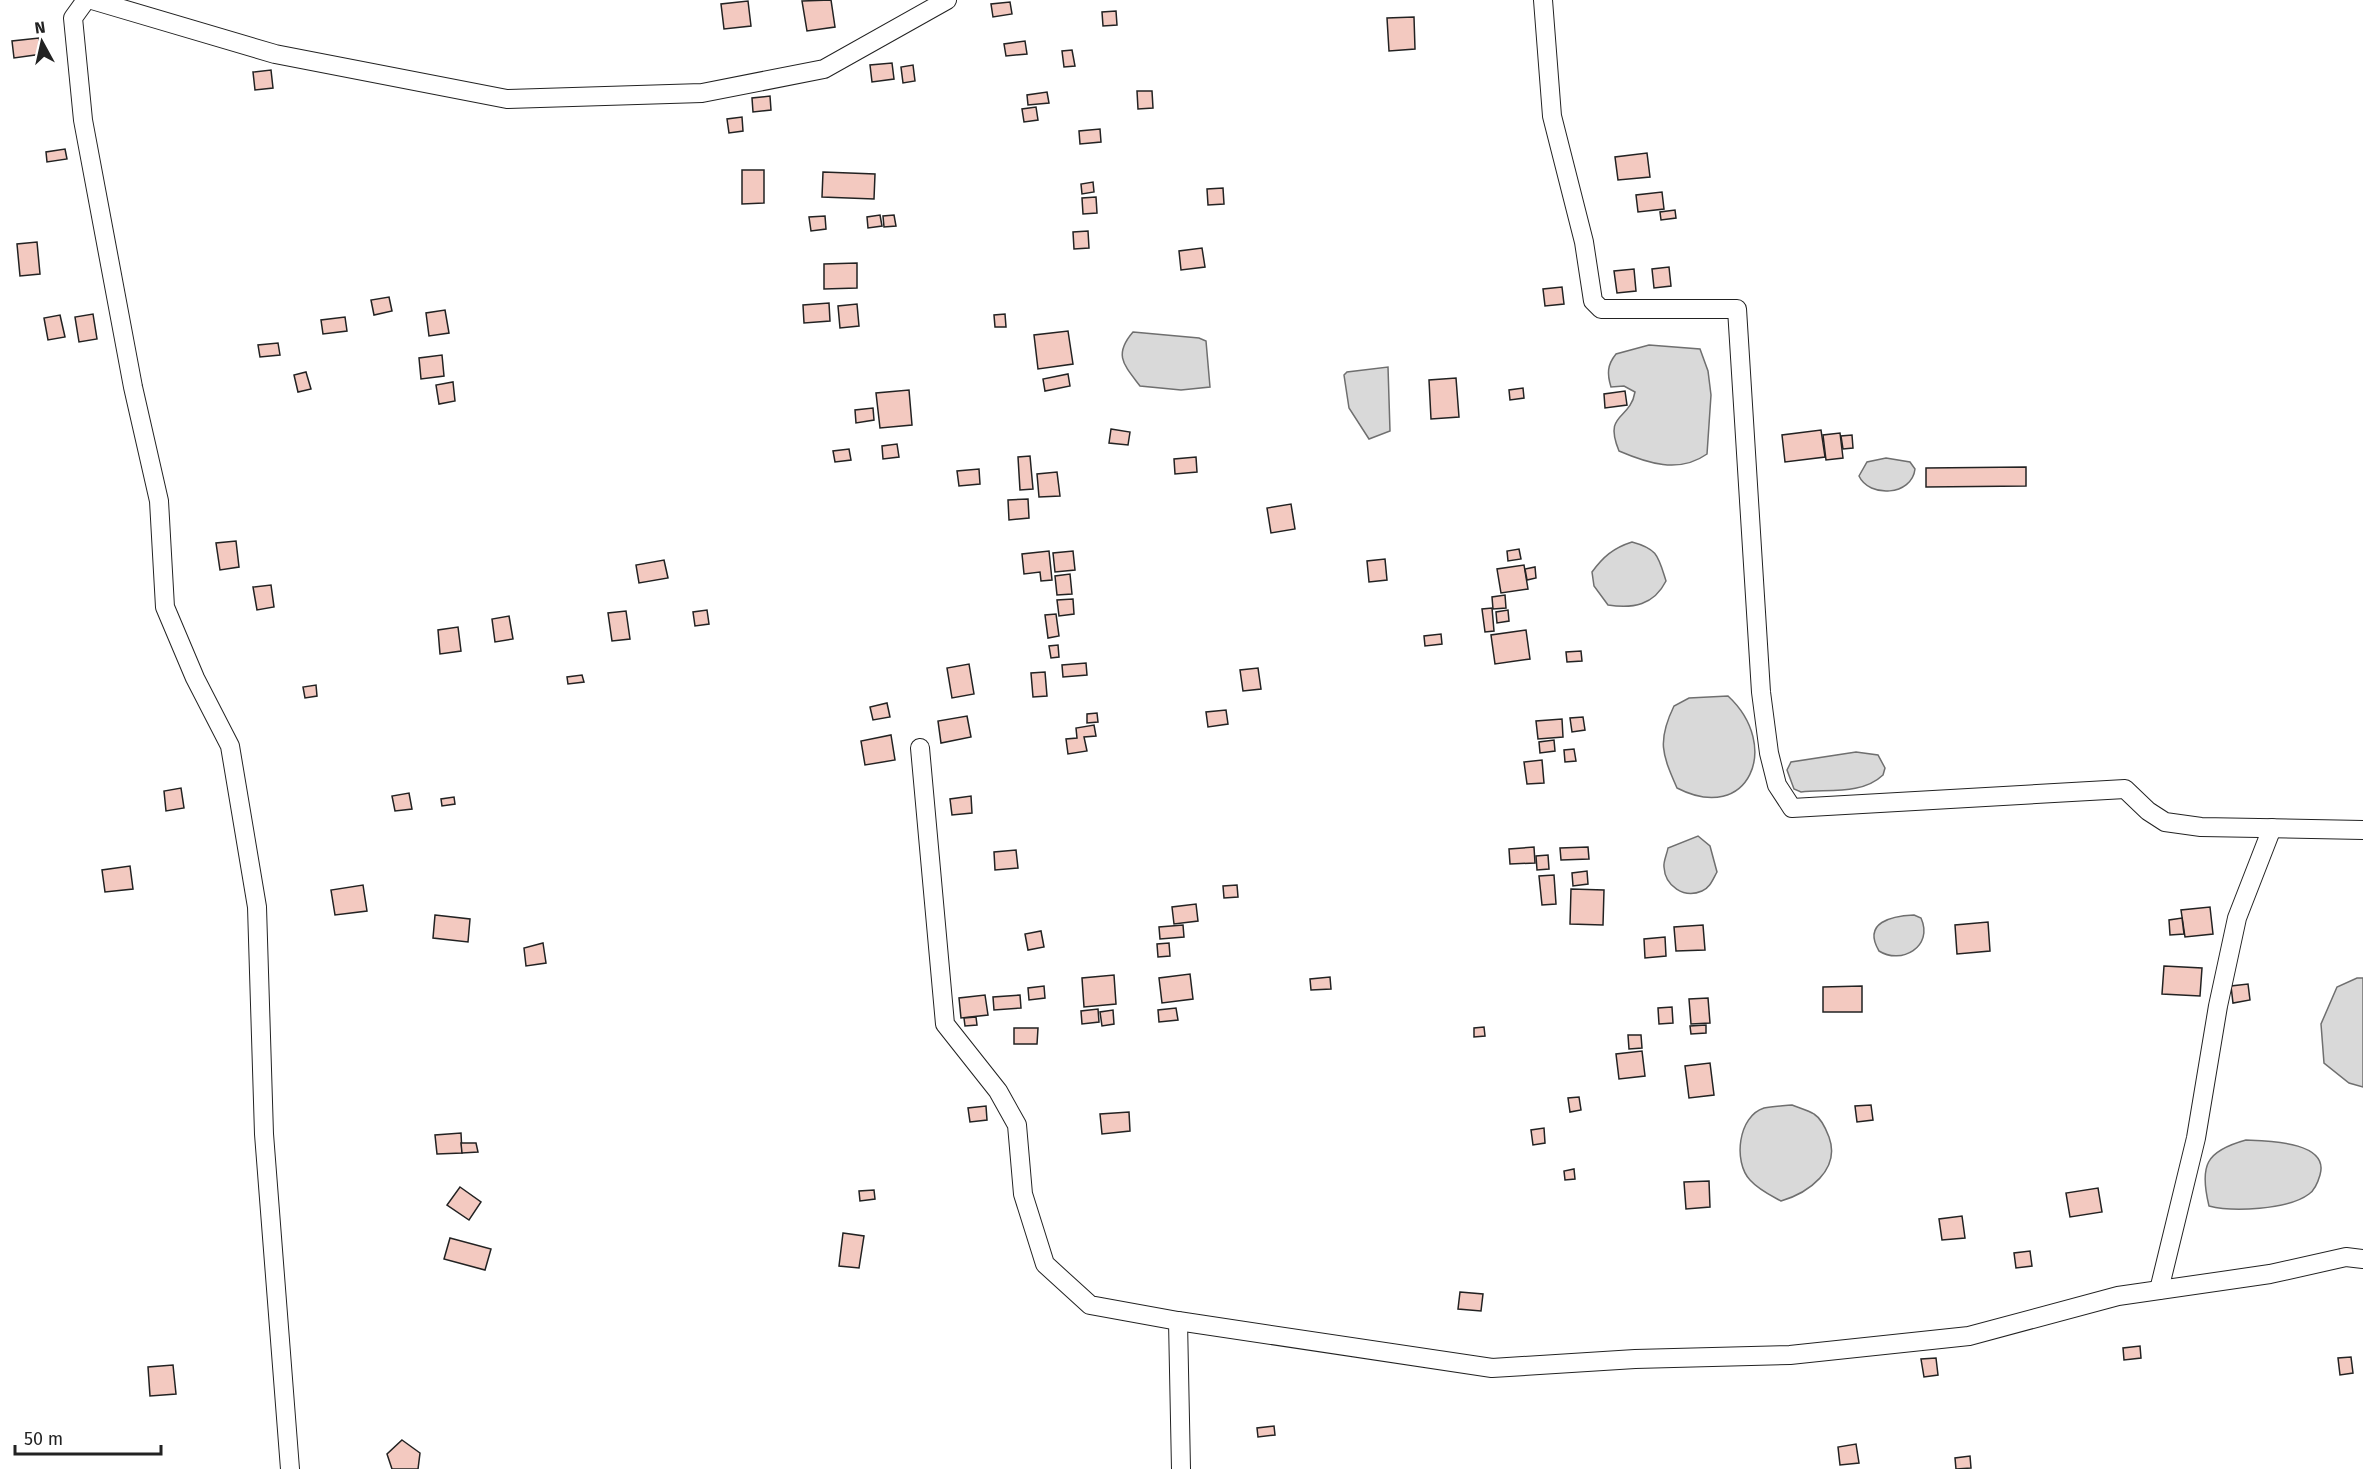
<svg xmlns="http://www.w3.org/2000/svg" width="2363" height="1469" font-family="'Fira Sans',sans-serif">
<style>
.water{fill:#d9d9d9;stroke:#6f6f6f;stroke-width:1.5}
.building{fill:#f3c9c0;stroke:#222;stroke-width:1.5}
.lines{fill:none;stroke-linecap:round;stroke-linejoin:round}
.minor-casing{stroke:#222;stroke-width:20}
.minor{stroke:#fff;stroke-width:18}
</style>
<rect width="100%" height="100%" fill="#fff"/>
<g class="water">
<path d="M1133,332L1199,338L1206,341L1210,387L1181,390L1140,386C1124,365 1113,355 1133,332Z"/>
<path d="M1649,345L1700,349L1708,371L1711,395L1707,454C1679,474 1647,463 1619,451C1603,412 1630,421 1635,392L1624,386L1611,387C1607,374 1607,365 1616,354Z"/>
<polygon points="1388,367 1390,431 1369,439 1349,408 1344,375 1347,372"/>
<path d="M1886,458L1910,462L1915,469C1912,496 1869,498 1859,476L1867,462Z"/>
<path d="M1632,542C1658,549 1658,556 1666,581C1654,605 1633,609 1608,605L1594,586L1592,572C1603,557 1613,548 1632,542Z"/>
<path d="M1728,696C1782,746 1749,825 1677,788C1662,754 1657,741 1674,706L1689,698Z"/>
<path d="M1856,752L1878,755L1885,768L1883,775C1862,795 1828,789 1801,792L1794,789L1787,770L1791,762Z"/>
<path d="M1698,836L1710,846L1717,872C1713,879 1710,888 1702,891C1684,899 1665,886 1664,867C1663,862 1667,854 1668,848Z"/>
<path d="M1914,915L1921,918C1934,947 1901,965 1879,951C1862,922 1892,916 1914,915Z"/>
<polygon points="2357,978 2363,978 2363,1087 2349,1083 2324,1063 2321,1024 2337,987"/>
<path d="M1792,1105C1799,1108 1808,1110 1814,1114C1822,1119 1826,1129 1829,1137C1841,1170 1808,1193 1781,1201C1770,1195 1759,1190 1750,1180C1733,1162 1738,1116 1764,1108C1773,1106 1783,1106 1792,1105Z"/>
<path d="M2246,1140C2266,1141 2330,1141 2320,1175C2318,1182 2315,1190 2309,1194C2288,1210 2232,1212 2209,1206C2199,1165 2206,1151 2246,1140Z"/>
</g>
<g class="building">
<polygon points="831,0 835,27 807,31 802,1"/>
<polygon points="748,1 751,26 724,29 721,4"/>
<polygon points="1010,2 1012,14 993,17 991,4"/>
<polygon points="1116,11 1117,25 1103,26 1102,12"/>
<polygon points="1414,17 1415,49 1389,51 1387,18"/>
<polygon points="39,38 42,54 14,58 12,41"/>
<polygon points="1025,41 1027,54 1006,56 1004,44"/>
<polygon points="1072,50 1075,66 1064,67 1062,51"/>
<polygon points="892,63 894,79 872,82 870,65"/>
<polygon points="913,65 915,81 903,83 901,67"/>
<polygon points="271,70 273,88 255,90 253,72"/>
<polygon points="1137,91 1152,91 1153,108 1138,109"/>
<polygon points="1047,92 1049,103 1028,105 1027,95"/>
<polygon points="770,96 771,110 753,112 752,98"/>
<polygon points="1036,107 1038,120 1024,122 1022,109"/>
<polygon points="742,117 743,131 729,133 727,119"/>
<polygon points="1100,129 1101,142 1080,144 1079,131"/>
<polygon points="65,149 67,159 47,162 46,152"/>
<polygon points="1647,153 1650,177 1618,180 1615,157"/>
<polygon points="742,170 764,170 764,203 742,204"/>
<polygon points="823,172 875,174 874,199 822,197"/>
<polygon points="1093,182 1094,192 1082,194 1081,184"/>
<polygon points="1223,188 1224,204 1208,205 1207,189"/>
<polygon points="1662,192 1664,209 1638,212 1636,195"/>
<polygon points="1096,197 1097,213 1083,214 1082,198"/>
<polygon points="1675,210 1676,218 1661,220 1660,212"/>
<polygon points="880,215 882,226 868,228 867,217"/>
<polygon points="894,215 896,226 884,227 883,216"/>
<polygon points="825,216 826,229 811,231 809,217"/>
<polygon points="1088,231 1089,248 1074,249 1073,232"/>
<polygon points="37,242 40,274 20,276 17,244"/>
<polygon points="1202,248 1205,267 1181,270 1179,251"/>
<polygon points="857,263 857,288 824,289 824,264"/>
<polygon points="1669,267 1671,286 1654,288 1652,269"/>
<polygon points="1634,269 1636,291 1617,293 1614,271"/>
<polygon points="1562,287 1564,304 1545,306 1543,289"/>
<polygon points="389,297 392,311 374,315 371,300"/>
<polygon points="829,303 830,321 804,323 803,305"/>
<polygon points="857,304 859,326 840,328 838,306"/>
<polygon points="445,310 449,333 429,336 426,313"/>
<polygon points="93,314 97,339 79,342 75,317"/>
<polygon points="1005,314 1006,327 995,327 994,315"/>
<polygon points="60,315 65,337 48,340 44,318"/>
<polygon points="345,317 347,331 323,334 321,320"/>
<polygon points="1068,331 1073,364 1038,369 1034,335"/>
<polygon points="278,343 280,355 260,357 258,345"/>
<polygon points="442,355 444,376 421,379 419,358"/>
<polygon points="306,372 311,389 298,392 294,375"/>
<polygon points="1068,374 1070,386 1045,391 1043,379"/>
<polygon points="1456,378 1459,417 1431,419 1429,380"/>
<polygon points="453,382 455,401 439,404 436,385"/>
<polygon points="1523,388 1524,398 1510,400 1509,390"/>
<polygon points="909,390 912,425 880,428 876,393"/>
<polygon points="1625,391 1627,405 1605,408 1604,394"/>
<polygon points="873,408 874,420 856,423 855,410"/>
<polygon points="1111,429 1130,432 1128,445 1109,443"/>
<polygon points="1821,430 1825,457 1785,462 1782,435"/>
<polygon points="1840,433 1843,458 1826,460 1823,435"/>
<polygon points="1852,435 1853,448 1843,449 1841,436"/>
<polygon points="897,444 899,457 883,459 882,446"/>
<polygon points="849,449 851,460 835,462 833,451"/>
<polygon points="1030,456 1033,489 1020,490 1018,457"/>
<polygon points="1196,457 1197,472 1175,474 1174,459"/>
<polygon points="2026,467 2026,486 1926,487 1926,468"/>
<polygon points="979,469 980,484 959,486 957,471"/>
<polygon points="1057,472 1060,496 1039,497 1037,474"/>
<polygon points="1028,499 1029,518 1009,520 1008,500"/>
<polygon points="1291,504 1295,529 1271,533 1267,508"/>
<polygon points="236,541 239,567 220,570 216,543"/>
<polygon points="1519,549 1521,559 1508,561 1507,551"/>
<polygon points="1049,551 1052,580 1041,581 1040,572 1024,574 1022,554"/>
<polygon points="1073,551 1075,570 1055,572 1053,553"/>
<polygon points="1385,559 1387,580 1369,582 1367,561"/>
<polygon points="664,560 668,578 639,583 636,565"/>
<polygon points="1524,565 1528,589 1501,593 1497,569"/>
<polygon points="1535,567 1536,578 1527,580 1525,569"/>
<polygon points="1070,574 1072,594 1057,595 1055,576"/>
<polygon points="271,585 274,607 257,610 253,587"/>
<polygon points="1505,595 1506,608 1493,609 1492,597"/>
<polygon points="1073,599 1074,614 1059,616 1057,600"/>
<polygon points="1492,608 1494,631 1485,632 1482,609"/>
<polygon points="707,610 709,624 695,626 693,612"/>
<polygon points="1508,610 1509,621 1497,623 1496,612"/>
<polygon points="626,611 630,639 612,641 608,613"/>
<polygon points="1056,614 1059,636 1048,638 1045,615"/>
<polygon points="509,616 513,639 495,642 492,619"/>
<polygon points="458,627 461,651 440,654 438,630"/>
<polygon points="1526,630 1530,659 1495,664 1491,635"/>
<polygon points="1441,634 1442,644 1425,646 1424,636"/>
<polygon points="1058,645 1059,657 1051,658 1049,646"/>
<polygon points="1581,651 1582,661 1567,662 1566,652"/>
<polygon points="1086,663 1087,675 1063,677 1062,665"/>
<polygon points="969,664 974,694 952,698 947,668"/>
<polygon points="1258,668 1261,689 1243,691 1240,670"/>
<polygon points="1045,672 1047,696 1033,697 1031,673"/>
<polygon points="582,675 584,682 568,684 567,677"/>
<polygon points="316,685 317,696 305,698 303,687"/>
<polygon points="887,703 890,717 873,720 870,707"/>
<polygon points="1226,710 1228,724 1208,727 1206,712"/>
<polygon points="1097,713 1098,722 1087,723 1087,714"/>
<polygon points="967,716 971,737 941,743 938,721"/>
<polygon points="1583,717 1585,730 1572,732 1570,718"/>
<polygon points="1562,719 1563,737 1538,739 1536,721"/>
<polygon points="1094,725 1096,736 1084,737 1087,751 1068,754 1066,739 1077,738 1076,728"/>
<polygon points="891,735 895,760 865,765 861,741"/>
<polygon points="1554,740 1555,751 1540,753 1539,742"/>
<polygon points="1574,749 1576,761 1565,762 1564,750"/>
<polygon points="1542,760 1544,783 1527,784 1524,762"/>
<polygon points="181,788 184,808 166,811 164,791"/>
<polygon points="409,793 412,809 395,811 392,796"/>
<polygon points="971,796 972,813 952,815 950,799"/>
<polygon points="454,797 455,804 442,806 441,799"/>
<polygon points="1534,847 1535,863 1510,864 1509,849"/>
<polygon points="1588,847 1589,859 1561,860 1560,848"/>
<polygon points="1016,850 1018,868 995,870 994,852"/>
<polygon points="1548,855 1549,869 1537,870 1536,856"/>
<polygon points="130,866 133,889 105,892 102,870"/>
<polygon points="1587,871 1588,884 1573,886 1572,873"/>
<polygon points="1554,875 1556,904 1542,905 1539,876"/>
<polygon points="363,885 367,911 335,915 331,890"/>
<polygon points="1237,885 1238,897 1224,898 1223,886"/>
<polygon points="1571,889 1604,890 1603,925 1570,924"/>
<polygon points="1196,904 1198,921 1174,924 1172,907"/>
<polygon points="2210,907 2213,934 2185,937 2181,910"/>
<polygon points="435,915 470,919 468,942 433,938"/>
<polygon points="2182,918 2184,934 2170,935 2169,920"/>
<polygon points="1988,922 1990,951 1957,954 1955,925"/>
<polygon points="1183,925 1184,937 1160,939 1159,927"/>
<polygon points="1703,925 1705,950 1676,951 1674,927"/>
<polygon points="1041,931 1044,947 1028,950 1025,934"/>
<polygon points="1665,937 1666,956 1645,958 1644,939"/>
<polygon points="543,943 546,963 526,966 524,948"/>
<polygon points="1169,943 1170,956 1158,957 1157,944"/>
<polygon points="2164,966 2202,968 2200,996 2162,994"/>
<polygon points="1190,974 1193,999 1162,1003 1159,978"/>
<polygon points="1114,975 1116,1004 1084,1007 1082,978"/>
<polygon points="1330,977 1331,989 1311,990 1310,979"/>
<polygon points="2248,984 2250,1000 2233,1003 2231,986"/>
<polygon points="1044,986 1045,998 1029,1000 1028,988"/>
<polygon points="1862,986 1862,1012 1823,1012 1823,987"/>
<polygon points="985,995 988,1015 961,1018 959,998"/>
<polygon points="1020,995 1021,1008 994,1010 993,997"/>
<polygon points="1708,998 1710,1023 1691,1024 1689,999"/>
<polygon points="1672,1007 1673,1023 1659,1024 1658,1008"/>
<polygon points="1176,1008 1178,1020 1159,1022 1158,1010"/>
<polygon points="1098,1009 1099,1022 1082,1024 1081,1011"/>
<polygon points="1113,1010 1114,1024 1102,1026 1100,1012"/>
<polygon points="976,1017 977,1025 965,1026 964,1018"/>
<polygon points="1706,1025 1706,1033 1691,1034 1690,1026"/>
<polygon points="1484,1027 1485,1036 1474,1037 1474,1028"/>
<polygon points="1014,1028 1038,1028 1037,1044 1014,1044"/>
<polygon points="1628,1035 1641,1035 1642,1048 1629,1049"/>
<polygon points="1642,1051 1645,1076 1619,1079 1616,1054"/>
<polygon points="1710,1063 1714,1095 1689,1098 1685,1066"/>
<polygon points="1579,1097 1581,1110 1570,1112 1568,1098"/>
<polygon points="1871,1105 1873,1120 1857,1122 1855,1106"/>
<polygon points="986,1106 987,1120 970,1122 968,1108"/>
<polygon points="1129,1112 1130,1131 1102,1134 1100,1114"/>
<polygon points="1544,1128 1545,1143 1533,1145 1531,1130"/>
<polygon points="461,1133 462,1153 437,1154 435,1135"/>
<polygon points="461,1143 476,1143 478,1152 462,1153"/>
<polygon points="1574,1169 1575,1179 1565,1180 1564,1171"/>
<polygon points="1709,1181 1710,1207 1686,1209 1684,1182"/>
<polygon points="460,1187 481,1202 469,1220 447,1205"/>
<polygon points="2098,1188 2102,1212 2070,1217 2066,1193"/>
<polygon points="874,1190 875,1199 860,1201 859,1191"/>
<polygon points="1962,1216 1965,1238 1942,1240 1939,1219"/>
<polygon points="843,1233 864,1236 859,1268 839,1266"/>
<polygon points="450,1238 491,1249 485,1270 444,1259"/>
<polygon points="2030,1251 2032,1266 2016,1268 2014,1253"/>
<polygon points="1460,1292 1483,1294 1481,1311 1458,1309"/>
<polygon points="2140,1346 2141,1358 2124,1360 2123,1348"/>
<polygon points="2351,1357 2353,1373 2340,1375 2338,1358"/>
<polygon points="1936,1358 1938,1375 1924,1377 1921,1359"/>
<polygon points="173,1365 176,1394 150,1396 148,1367"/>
<polygon points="1274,1426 1275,1435 1258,1437 1257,1428"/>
<polygon points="402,1440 420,1453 418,1469 392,1469 387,1454"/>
<polygon points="1856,1444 1859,1463 1840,1465 1838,1447"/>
<polygon points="1970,1456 1971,1468 1956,1469 1955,1458"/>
</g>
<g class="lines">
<g class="minor-casing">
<g id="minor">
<polyline points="86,0 73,18 83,120 133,387 159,501 165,607 195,678 230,746 257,907 264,1134 290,1469"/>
<polyline points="92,0 275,54 507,99 702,93 824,69 947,0"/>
<polyline points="1543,0 1552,116 1584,242 1593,301 1601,309 1737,309 1761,692 1769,753 1777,785 1792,808 2125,789 2148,811 2165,822 2201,827 2363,830"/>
<polyline points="920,748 945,1024 998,1091 1017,1125 1023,1194 1045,1264 1090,1305 1178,1321 1492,1368 1635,1359 1790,1355 1969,1336 2118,1296 2270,1274 2346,1257 2363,1259"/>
<polyline points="2159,1290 2196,1138 2218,1006 2237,918 2272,828"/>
<polyline points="1178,1321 1181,1469"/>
</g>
</g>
<use href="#minor" class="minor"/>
</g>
<g transform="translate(42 42) rotate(352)" stroke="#ffffff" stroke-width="4.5" paint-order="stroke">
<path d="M0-4.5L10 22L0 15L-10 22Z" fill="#222222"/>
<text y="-9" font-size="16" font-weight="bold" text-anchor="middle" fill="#222222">N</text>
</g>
<path d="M15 1445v9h146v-9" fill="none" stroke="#222222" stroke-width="3"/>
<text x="24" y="1445" font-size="18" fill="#222222" stroke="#ffffff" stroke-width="4.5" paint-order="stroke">50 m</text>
</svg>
